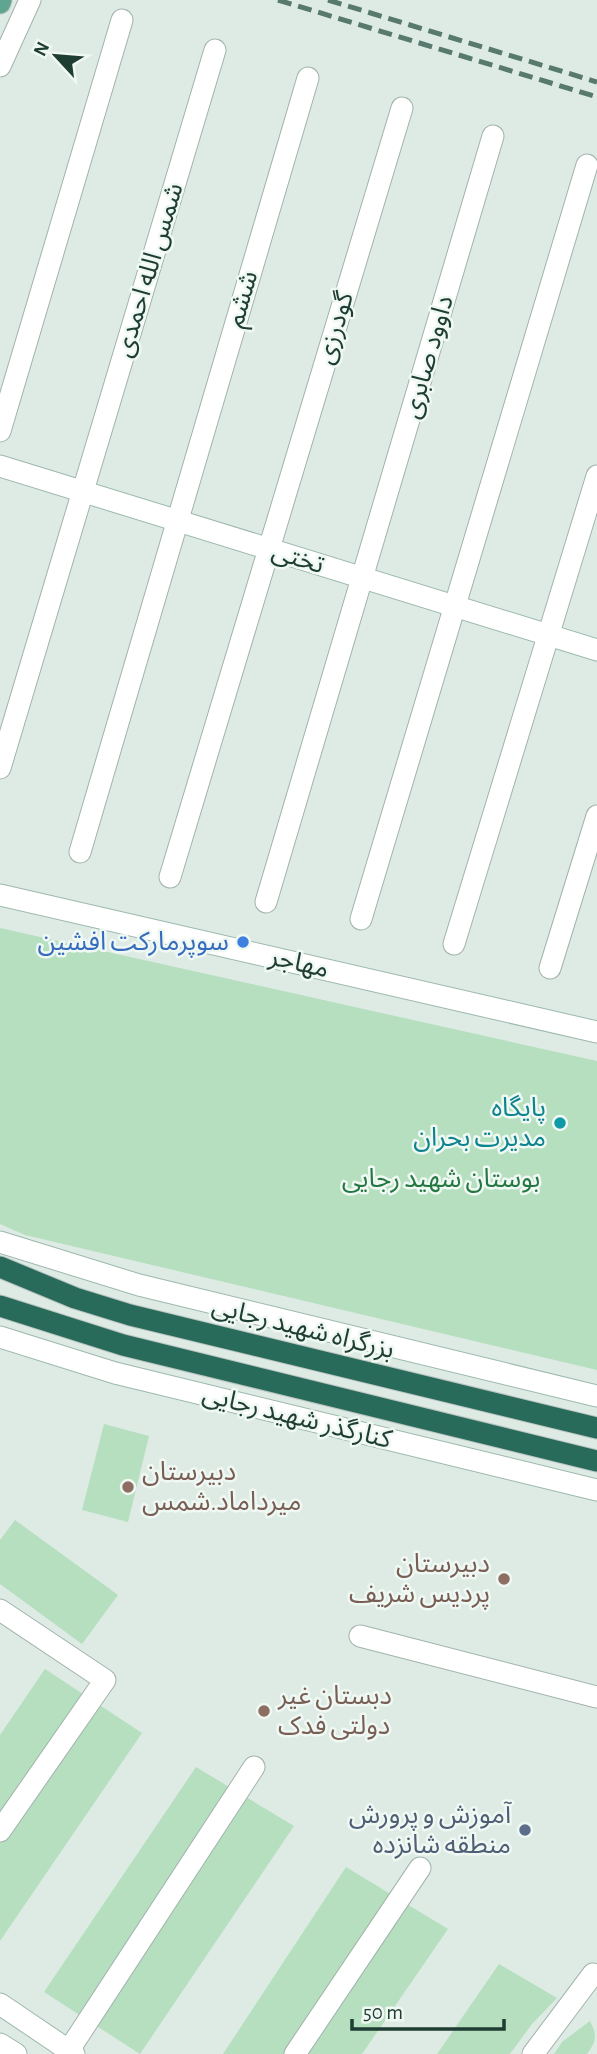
<svg xmlns="http://www.w3.org/2000/svg" width="597" height="2054" font-family="'Alegreya Sans','Noto Sans Arabic',sans-serif">
<style>
.green{fill:#b5dfbe}
.lines{fill:none;stroke-linecap:round;stroke-linejoin:round}
.street-casing{stroke:#a1b3ac;stroke-width:23}
.secondary-casing{stroke:#9cb8ad;stroke-width:23}
.primary-casing{stroke:#bcc5c2;stroke-width:23}
.highway-casing{stroke:#bcc5c2;stroke-width:23}
.street{stroke:#fff;stroke-width:21}
.secondary{stroke:#fff;stroke-width:21}
.primary{stroke:#5fa58f;stroke-width:21}
.highway{stroke:#286b5a;stroke-width:21}
.rail{stroke:#58796e;stroke-width:5;stroke-dasharray:14 7;stroke-linecap:butt}
.shop-dot{fill:#3f7fe0;stroke:#eff8f3;stroke-width:2.5}
.culture-dot{fill:#0f9aa8;stroke:#eff8f3;stroke-width:2.5}
.education-dot{fill:#8d6e63;stroke:#eff8f3;stroke-width:2.5}
.service-dot{fill:#5c6f8a;stroke:#eff8f3;stroke-width:2.5}
.labels{text-anchor:middle;dominant-baseline:central;stroke-width:5;stroke-linejoin:round;paint-order:stroke}
.street-label{font-size:26px;fill:#1e3d33;stroke:#eff8f3}
.shop-label{font-size:26px;fill:#366cbe;stroke:#eff8f3;text-anchor:end}
.culture-label{font-size:26px;fill:#0d838f;stroke:#eff8f3;text-anchor:end}
.park-label{font-size:26px;fill:#257741;stroke:#eff8f3}
.education-label{font-size:26px;fill:#785e54;stroke:#eff8f3;text-anchor:start}
.service-label{font-size:26px;fill:#4e5e75;stroke:#eff8f3;text-anchor:end}
</style>
<rect width="100%" height="100%" fill="#deebe5"/>
<g class="green">
<polygon points="0,928 597,1061 597,1370 25,1235 0,1224"/>
<polygon points="104,1424 149,1436 128,1522 82,1510"/>
<polygon points="15,1520 118,1595 82,1644 0,1584 0,1540"/>
<polygon points="45,1669 142,1733 0,1941 0,1735"/>
<polygon points="196,1767 294,1826 140,2054 44,1992"/>
<polygon points="346,1867 448,1929 362,2054 223,2054"/>
<polygon points="499,1964 557,1998 532,2024 510,2054 437,2054"/>
<path d="M590,2021C597,2035 597,2040 587,2054H554L562,2042Z"/>
</g>
<g class="lines">
<g class="street-casing">
<g id="street">
<polyline points="0,66 30,0"/>
<polyline points="0,431 122,20"/>
<polyline points="0,768 215,50"/>
<polyline points="80,852 308,78"/>
<polyline points="170,877 402,108"/>
<polyline points="266,902 493,136"/>
<polyline points="361,919 587,165"/>
<polyline points="454,944 597,476"/>
<polyline points="550,968 597,816"/>
<polyline points="0,1610 105,1680 0,1831"/>
<polyline points="360,1636 597,1697"/>
<polyline points="69,2050 254,1767"/>
<polyline points="295,2054 420,1868"/>
<polyline points="533,2054 593,1974"/>
</g>
</g>
<g class="secondary-casing">
<g id="secondary">
<polyline points="0,466 597,650"/>
<polyline points="0,895 597,1032"/>
<polyline points="0,1242 139,1285 597,1396"/>
<polyline points="0,1337 115,1373 597,1490"/>
<polyline points="0,2004 74,2054"/>
<polyline points="0,2044 16,2054"/>
</g>
</g>
<g class="primary-casing">
<polyline id="primary" points="0,3 1,0"/>
</g>
<g class="highway-casing">
<g id="highway">
<polyline points="0,1267 75,1298 130,1315 597,1428"/>
<polyline points="0,1306 123,1345 597,1461"/>
</g>
</g>
<use href="#street" class="street"/>
<use href="#secondary" class="secondary"/>
<use href="#primary" class="primary"/>
<use href="#highway" class="highway"/>
<g class="rail">
<polyline points="278,0 597,97"/>
<polyline points="328,0 597,82"/>
</g>
</g>
<circle class="shop-dot" cx="243" cy="942" r="7"/>
<circle class="culture-dot" cx="560" cy="1123" r="7"/>
<g class="education-dot">
<circle cx="128" cy="1487" r="7"/>
<circle cx="504" cy="1579" r="7"/>
<circle cx="264" cy="1711" r="7"/>
</g>
<circle class="service-dot" cx="525" cy="1830" r="7"/>
<g class="labels">
<g class="street-label">
<text transform="translate(149 270) rotate(-73)">شمس الله احمدی</text>
<text transform="translate(242 299) rotate(-74)">ششم</text>
<text transform="translate(335 328) rotate(-73)">گودرزی</text>
<text transform="translate(428 357) rotate(-74)">داوود صابری</text>
<text transform="translate(298 558) rotate(17)">تختی</text>
<text transform="translate(299 963) rotate(13)">مهاجر</text>
<text transform="translate(303 1328) rotate(14)">بزرگراه شهید رجایی</text>
<text transform="translate(297 1417) rotate(14)">کنارگذر شهید رجایی</text>
</g>
<g class="shop-label">
<text x="229" y="942">سوپرمارکت افشین</text>
</g>
<g class="culture-label">
<text x="546" y="1108">پایگاه<tspan x="546" dy="30">مدیرت بحران</tspan></text>
</g>
<g class="park-label">
<text x="441" y="1179">بوستان شهید رجایی</text>
</g>
<g class="education-label">
<text x="142" y="1472">دبیرستان<tspan x="142" dy="30">میرداماد.شمس</tspan></text>
<text x="490" y="1564" text-anchor="end">دبیرستان<tspan x="490" dy="30">پردیس شریف</tspan></text>
<text x="278" y="1696">دبستان غیر<tspan x="278" dy="30">دولتی فدک</tspan></text>
</g>
<g class="service-label">
<text x="511" y="1815">آموزش و پرورش<tspan x="511" dy="30">منطقه شانزده</tspan></text>
</g>
</g>
<g transform="translate(56 56) rotate(296)" stroke="#eff8f3" stroke-width="5" paint-order="stroke">
<path d="M0-5L12 26L0 18L-12 26Z" fill="#1e3d33"/>
<text y="-10" font-size="19" font-weight="bold" text-anchor="middle" fill="#1e3d33">N</text>
</g>
<path d="M352 2019v10h152v-10" fill="none" stroke="#1e3d33" stroke-width="3.5"/>
<text x="363" y="2019" font-size="21" fill="#1e3d33" stroke="#eff8f3" stroke-width="5" paint-order="stroke">50 m</text>
</svg>
